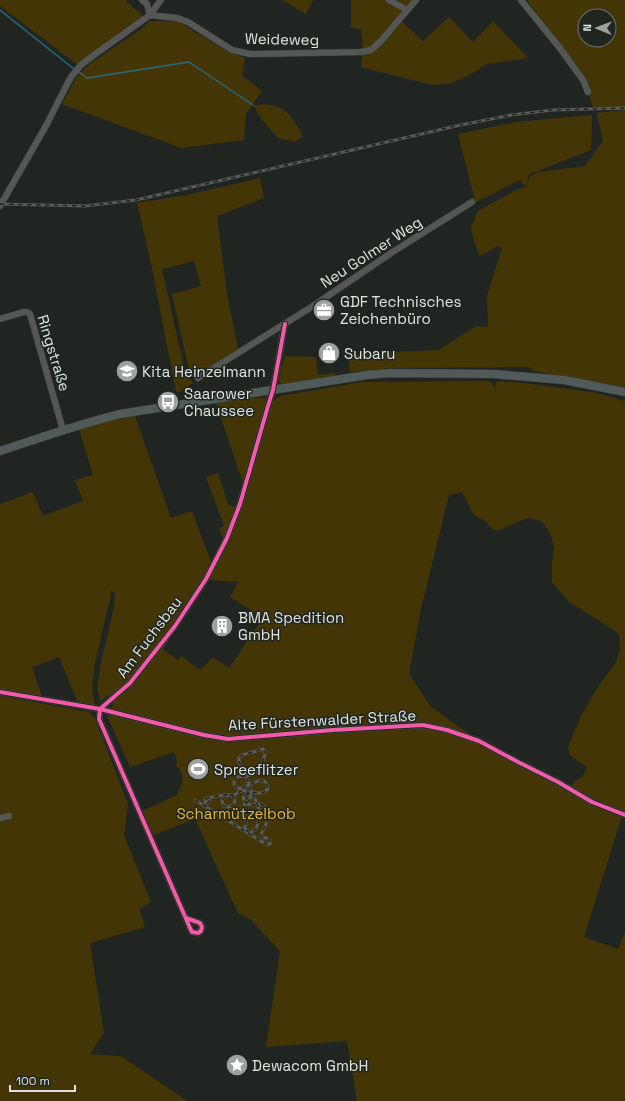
<svg xmlns="http://www.w3.org/2000/svg" width="625" height="1101" font-family="'Space Grotesk',sans-serif">
<style>
.green{fill:#443507;fill-rule:evenodd}
.lines{fill:none;stroke-linecap:round;stroke-linejoin:round}
.stream{stroke:#29697c;stroke-width:1.5}
.minor-casing{stroke:#3d413e;stroke-width:7}
.major-casing{stroke:#3d413e;stroke-width:9}
.minor{stroke:#555755;stroke-width:6}
.major{stroke:#505b59;stroke-width:8}
.rail-casing{stroke:#595c5a;stroke-width:3}
.rail{stroke:#1f2620;stroke-width:1.5;stroke-dasharray:4.5;stroke-linecap:butt}
.cycleway-casing{stroke:#1f2620;stroke-width:6}
.cycleway{stroke:#f35aa7;stroke-width:4}
.labels{text-anchor:middle;dominant-baseline:central;stroke-width:3;stroke-linejoin:round;paint-order:stroke}
.street-label{font-size:15px;fill:#e0e5e1;stroke:#1f2620}
.poi-label{font-size:15px;fill:#e0e5e1;stroke:#1f2620;text-anchor:start}
.park-label{font-size:15px;fill:#edb725;stroke:#1f2620}
</style>
<rect width="100%" height="100%" fill="#202521"/>
<g class="green">
<polygon points="0,0 125,0 136,10 143,15 138,20 78,65 0,6"/>
<polygon points="282,0 313,0 306,14"/>
<polygon points="351,0 412,0 397,17 423,41 449,17 473,42 493,21 528,58 487,64 469,75 450,84 433,85 361,67 363,49 361,29 351,28"/>
<path d="M527,0H625V107H593L583,76ZM585,16H609V40H585Z"/>
<polygon points="150,21 177,21 230,53 245,58 242,75 262,91 246,114 244,140 181,148 62,104 76,78 88,65 140,30"/>
<path d="M253,105C258,105 264,104 269,105C287,106 295,122 303,136L294,142L278,138L262,120Z"/>
<polygon points="625,110 625,387 533,371 528,367 391,368 350,372 348,355 370,353 439,350 476,326 488,327 487,296 502,248 498,246 480,256 474,242 471,227 478,211 514,191 527,186 530,176 539,172 585,166 603,141 597,113"/>
<polygon points="592,115 591,150 530,174 528,177 527,184 523,185 522,182 517,181 473,204 471,200 474,197 458,134 516,122"/>
<polygon points="260,178 264,198 217,216 227,294 238,349 197,376 193,376 189,370 172,294 201,286 194,261 162,269 185,372 193,383 179,392 176,392 152,268 137,203 187,195"/>
<polygon points="285,356 316,357 318,375 335,373 336,377 283,385 279,382 279,377"/>
<path d="M490,381L495,388L497,381L524,383L597,393L625,401V813L594,800L572,787L573,782L583,776L587,767L570,755L568,747L580,718L597,689L616,662L620,649L619,634L611,628L569,602L552,582V563L554,547L550,532L541,521L530,518L519,521L500,530H494L485,521L474,515L462,492L449,495L421,609L409,674L431,707L482,743L622,816L584,937L618,949L625,932V1101H357L347,1041L266,1047L280,951L251,920L238,913L195,819L154,835L142,811L177,795C181,782 187,781 178,767H176L177,761L174,752L130,767L108,718L114,701L108,695L100,702L97,687L101,663L114,607L115,593L111,591L110,602L108,607L95,663L92,688L95,705L92,706L78,703L59,657L32,667L42,697L0,689V504L33,492L43,516L83,501L75,480L93,475L79,429L101,423L135,416L171,518L192,511L211,562L223,539L219,529L224,526L206,477L218,473L228,504L235,507L243,483L216,403C234,401 255,395 274,400L280,396L362,382ZM208,580L238,582L230,597L263,618L229,668L212,657L204,667L199,669L181,656L178,660L163,649Z"/>
<polygon points="0,696 89,712 95,719 128,804 124,835 151,902 139,909 145,927 90,943 104,1033 90,1054 121,1056 187,1101 0,1101 0,822 11,819 0,817"/>
</g>
<g class="lines">
<g class="stream">
<polyline points="0,10 74,69"/>
<polyline points="79,72 87,78 189,62 253,105"/>
</g>
<g class="minor-casing">
<g id="minor">
<polyline points="142,0 147,4 150,15 177,18 188,22 232,50 250,54 361,52 371,50 380,42 416,0"/>
<polyline points="389,0 407,10"/>
<polyline points="521,0 559,47 583,80 588,92"/>
<polyline points="0,206 47,124 59,100 71,77 81,65 94,55 150,15 161,0"/>
<polyline points="0,319 24,312 27,312 30,314 63,430"/>
<polyline points="198,378 313,306 391,253 472,202"/>
<polyline points="0,692 100,709 204,735 228,739 333,730 423,725 447,730 479,741 518,762 558,782 592,802 625,815"/>
<polyline points="0,818 9,816"/>
<polyline points="186,918 200,923 202,927 201,931 198,933 192,932 190,928 99,719 100,709 130,683 175,626 206,579 227,538 240,504 268,406 273,390 285,324"/>
</g>
</g>
<g class="major-casing">
<path id="major" d="M0,451C40,438 79,424 120,414L367,375L390,373L494,374L564,380L625,392"/>
</g>
<use href="#minor" class="minor"/>
<use href="#major" class="major"/>
<g class="rail-casing">
<g id="rail">
<polyline points="0,204 85,206 136,200 456,126 511,115 553,110 625,108"/>
<path d="M195,800L264,843L268,845L270,844V841L267,838H263L261,835C264,825 277,812 261,804C254,805 246,807 243,798C252,786 259,799 268,789C266,771 250,787 241,788C238,789 238,788 235,786C233,783 234,780 236,777C241,776 246,777 250,775C258,774 266,758 265,750L263,749L242,755L239,757V761C247,779 254,796 261,814L256,829L250,833L247,831L245,828C247,821 247,817 241,812L243,806C245,804 248,802 250,799C251,794 247,790 242,791C240,791 237,793 236,794C233,795 229,795 226,796L222,800L223,805C227,808 231,807 234,804L235,799C233,797 233,796 230,795C225,794 211,797 206,799L205,802L208,803L209,802V799L207,798L205,799"/>
</g>
</g>
<use href="#rail" class="rail"/>
<g class="cycleway-casing">
<g id="cycleway">
<polyline points="0,692 100,709 204,735 228,739 333,730 423,725 447,730 479,741 518,762 558,782 592,802 625,815"/>
<polyline points="186,918 200,923 202,927 201,931 198,933 192,932 190,928 99,719 100,709 130,683 175,626 206,579 227,538 240,504 268,406 273,390 285,324"/>
</g>
</g>
<use href="#cycleway" class="cycleway"/>
</g>
<defs>
<g id="office-disc" transform="scale(1.15)"><circle r="9.5" fill="#9da29e" stroke="#1f2620"/><path d="M-6-3h4V-5.5h4V-3h4V5H-6ZM-1-4.5V-3h2v-1.5ZM-6 0V1H6V0Z" fill="#fff"/></g>
<g id="shop-disc" transform="scale(1.15)"><circle r="9.5" fill="#9da29e" stroke="#1f2620"/><path d="M-5-2.5h2.3a2.7 3.5 0 0 1 5.4 0H5L5.5 6h-11ZM-1.5-2.5h3a1.5 2.3 0 0 0-3 0Z" fill="#fff"/></g>
<g id="school-disc" transform="scale(1.15)"><circle r="9.5" fill="#9da29e" stroke="#1f2620"/><path d="M0-5L7-2L0 1L-7-2ZM-4 1L0 2.5L4 1V4Q0 6-4 4Z" fill="#fff"/></g>
<g id="bus-disc" transform="scale(1.15)"><circle r="9.5" fill="#9da29e" stroke="#1f2620"/><path d="M-5-6H5V4H4V6H2V4H-2V6H-4V4H-5ZM-3.5-4V0h7V-4ZM-3.5 1.2v1.5H-2V1.2ZM2 1.2v1.5H3.5V1.2Z" fill="#fff"/></g>
<g id="building-disc" transform="scale(1.15)"><circle r="9.5" fill="#9da29e" stroke="#1f2620"/><path d="M-4-6H4V6H1V3H-1V6H-4ZM-2.5-4.3h1.7v1.8h-1.7ZM.8-4.3h1.7v1.8H.8ZM-2.5-1h1.7V.8h-1.7ZM.8-1h1.7V.8H.8Z" fill="#fff"/></g>
<g id="stadium-disc" transform="scale(1.15)"><circle r="9.5" fill="#9da29e" stroke="#1f2620"/><path d="M0-5a6.5 5 0 1 0 0 10a6.5 5 0 1 0 0-10ZM-3.5-1.8h7v3.6h-7Z" fill="#fff"/></g>
<g id="sight-disc" transform="scale(1.15)"><circle r="9.5" fill="#9da29e" stroke="#1f2620"/><path d="M0-6L1.8-2.2L6-1.7L2.9 1.2L3.7 5.4L0 3.3L-3.7 5.4L-2.9 1.2L-6-1.7L-1.8-2.2Z" fill="#fff"/></g>
</defs>
<g fill-rule="evenodd">
<use href="#office-disc" x="324" y="310"/>
<use href="#shop-disc" x="329" y="353"/>
<use href="#school-disc" x="127" y="371"/>
<use href="#bus-disc" x="168" y="402"/>
<use href="#building-disc" x="222" y="626"/>
<use href="#stadium-disc" x="198" y="769"/>
<use href="#sight-disc" x="237" y="1065"/>
</g>
<g class="labels">
<g class="street-label">
<text transform="translate(282 39) rotate(1)">Weideweg</text>
<text transform="translate(371 252) rotate(-33)">Neu Golmer Weg</text>
<text transform="translate(54 353) rotate(73)">Ringstraße</text>
<text transform="translate(149 637) rotate(-53)">Am Fuchsbau</text>
<text transform="translate(322 720) rotate(-3)">Alte Fürstenwalder Straße</text>
</g>
<g class="poi-label">
<text x="340" y="301">GDF Technisches<tspan x="340" dy="17">Zeichenbüro</tspan></text>
<text x="344" y="353">Subaru</text>
<text x="142" y="371">Kita Heinzelmann</text>
<text x="184" y="393">Saarower<tspan x="184" dy="17">Chaussee</tspan></text>
<text x="238" y="617">BMA Spedition<tspan x="238" dy="17">GmbH</tspan></text>
<text x="214" y="769">Spreeflitzer</text>
<text x="252" y="1065">Dewacom GmbH</text>
</g>
<g class="park-label">
<text x="236" y="813">Scharmützelbob</text>
</g>
</g>
<g transform="translate(597 28) rotate(271)"><circle r="19" fill="#1f2620" stroke="#6c726d"/>
<path d="M0-3L7 15L0 10L-7 15Z" fill="#9da29e"/>
<text y="-6" font-size="11" font-weight="bold" text-anchor="middle" fill="#e0e5e1">N</text>
</g>
<path d="M10 1085v6h65v-6" fill="none" stroke="#e0e5e1" stroke-width="2"/>
<text x="16" y="1085" font-size="12" fill="#e0e5e1" stroke="#1f2620" stroke-width="3" paint-order="stroke">100 m</text>
</svg>
